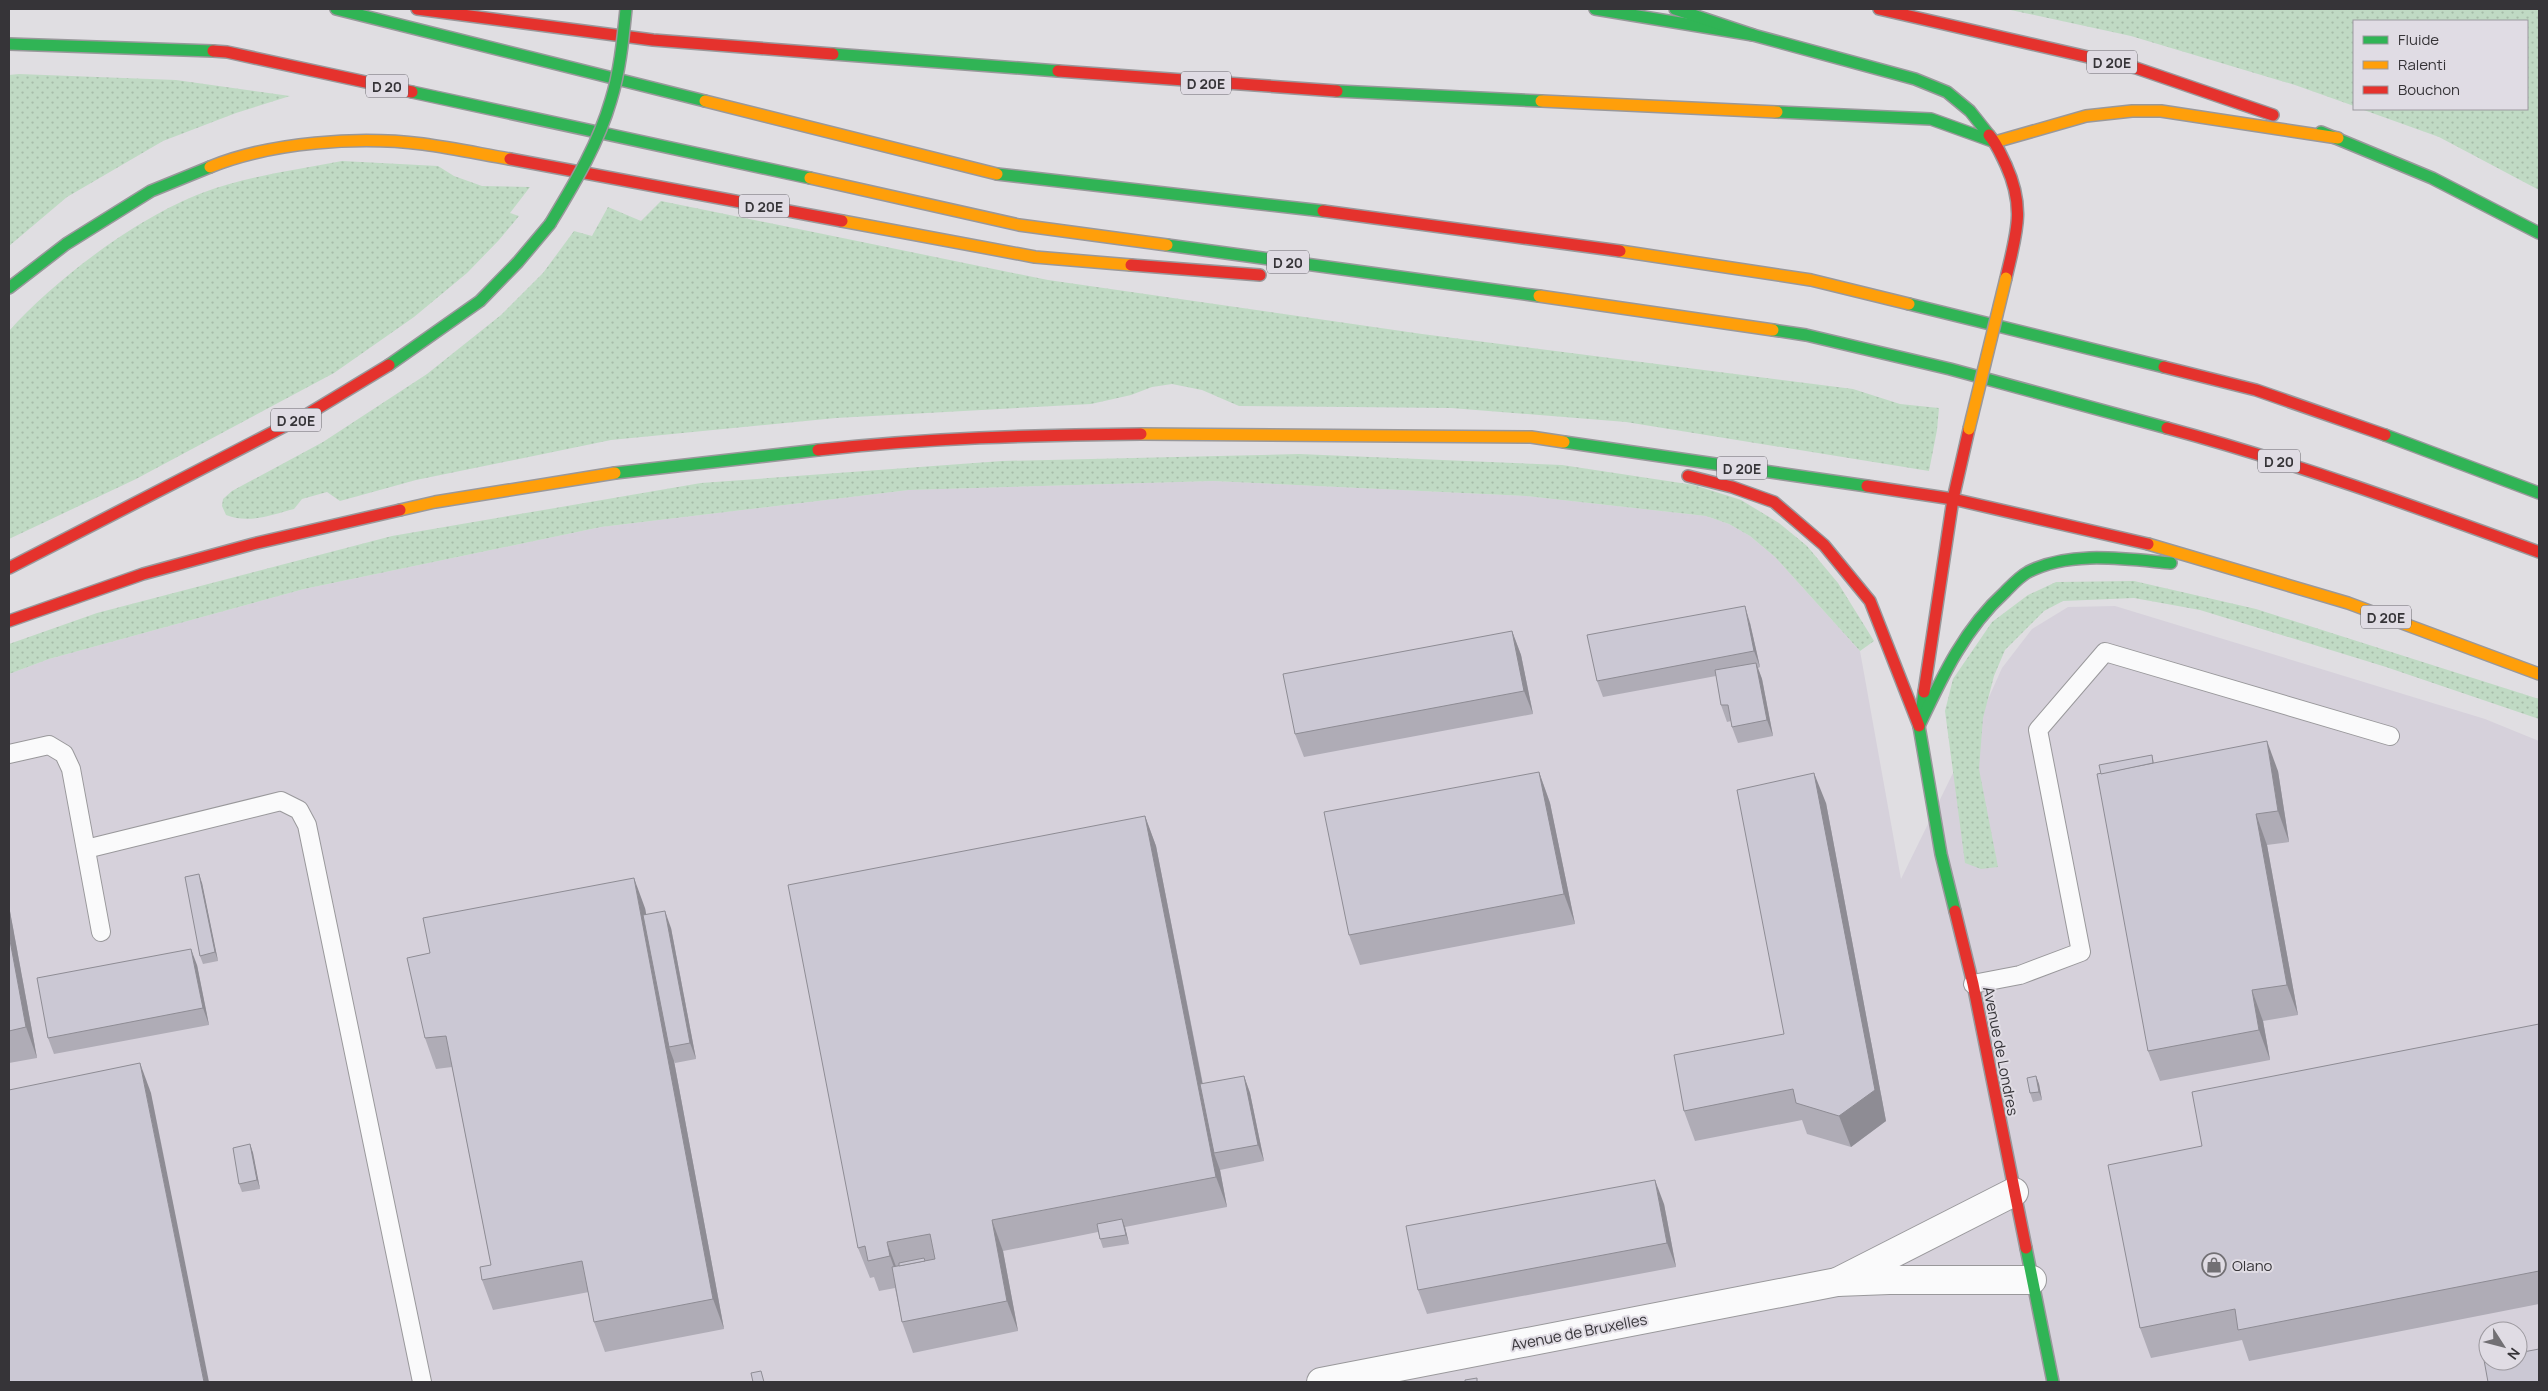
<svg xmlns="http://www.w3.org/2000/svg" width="2548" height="1391" font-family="Manrope,sans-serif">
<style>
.built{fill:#d6d1db;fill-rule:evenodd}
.grass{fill:url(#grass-dots)}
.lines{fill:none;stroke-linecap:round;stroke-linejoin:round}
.lane-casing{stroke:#99989b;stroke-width:20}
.street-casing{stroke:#99989b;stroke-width:30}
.fast-casing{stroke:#99989b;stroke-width:14}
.slow-casing{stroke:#99989b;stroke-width:14}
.jam-casing{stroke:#99989b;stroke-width:14}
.lane{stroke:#fafafb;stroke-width:18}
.street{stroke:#fafafb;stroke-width:28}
.fast{stroke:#30b455;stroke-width:11}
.slow{stroke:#ff9f0a;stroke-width:11}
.jam{stroke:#e5322d;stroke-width:11}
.fast-bridge-casing{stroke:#99989b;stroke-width:14;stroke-linecap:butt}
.slow-bridge-casing{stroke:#99989b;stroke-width:14;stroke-linecap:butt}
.fast-bridge{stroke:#30b455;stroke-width:11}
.slow-bridge{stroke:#ff9f0a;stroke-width:11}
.wall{fill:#afacb6}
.shaded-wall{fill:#8e8c94}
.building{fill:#cbc8d4;stroke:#8e8c94}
.labels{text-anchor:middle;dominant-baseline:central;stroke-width:4;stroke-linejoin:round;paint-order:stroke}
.shield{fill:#e0dce4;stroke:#69666c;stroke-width:1}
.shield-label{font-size:14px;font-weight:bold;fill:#363438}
.street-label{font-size:15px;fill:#363438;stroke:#e0dce4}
.poi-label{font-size:15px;fill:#363438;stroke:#e0dce4;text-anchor:start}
</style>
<defs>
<pattern id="grass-dots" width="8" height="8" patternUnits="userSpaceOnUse" patternTransform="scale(1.25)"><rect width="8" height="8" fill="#c0dac4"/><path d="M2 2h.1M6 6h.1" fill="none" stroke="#a6bca9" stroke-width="1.8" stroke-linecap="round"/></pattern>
</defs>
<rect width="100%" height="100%" fill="#e0dee2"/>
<path class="built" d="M1213,481L1526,496L1706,516L1729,524L1750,536L1775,557L1860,651L1901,879L1977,724L2002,668L2032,629L2068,607L2115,606L2485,719L2539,741V1382H9V674L49,659L304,589L601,527L909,490ZM2488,1331H2518V1361H2488Z"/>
<g class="grass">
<polygon points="2006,9 2539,9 2539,190 2439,137 2361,109 2527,109 2527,21 2354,21 2354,106 2295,85 2131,36"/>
<polygon points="19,74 176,80 290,96 236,113 163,141 67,197 9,246 9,75"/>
<path d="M342,161L438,166L454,176L482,186L530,187L510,213L519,216L499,240L467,273L414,317L334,373L136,479L9,539V331C54,280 138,217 202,193C246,176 296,170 342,161Z"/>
<path d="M661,201L1048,280L1422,334L1853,389L1900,404L1939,408L1937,430L1929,471L1626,422L1451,408L1239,406L1202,390L1172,384L1152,387L1131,395L1091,404L836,418L611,440L416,480L340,501L327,492L302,499L294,509C271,515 249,524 226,515L222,506L223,499L232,491L323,442L427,374L501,315L543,273L574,231L592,236L608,207L641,221Z"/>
<polygon points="1299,454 1562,465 1694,485 1741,500 1779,523 1807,546 1838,583 1874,641 1860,651 1775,557 1750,536 1729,524 1706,516 1526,496 1213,481 909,490 601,527 304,589 49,659 9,674 9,644 97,613 392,536 701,483 1002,461"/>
<polygon points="2134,581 2256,609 2539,699 2539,719 2386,667 2200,610 2134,598 2063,601 2044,611 2005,650 1994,676 1983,718 1979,769 1998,867 1981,869 1965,863 1945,711 1953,679 1992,622 2028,595 2056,582"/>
</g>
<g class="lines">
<g class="lane-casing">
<g id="lane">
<polyline points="9,754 49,745 64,754 71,769 101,932"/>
<polyline points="86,849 281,801 299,810 307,825 422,1382"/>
<polyline points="1973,984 2020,975 2081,952 2038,730 2105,652 2390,736"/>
</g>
</g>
<g class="street-casing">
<g id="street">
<polyline points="2014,1192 1837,1282 1889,1280 2032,1280"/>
<polyline points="1321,1382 1837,1282"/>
</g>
</g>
<g class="fast-casing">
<g id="fast">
<polyline points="336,9 705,101"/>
<polyline points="1595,9 1753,35 1915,79 1947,92 1970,111 1989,135"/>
<polyline points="1675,9 1753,35"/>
<polyline points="9,44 213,51"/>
<polyline points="833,54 1058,71"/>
<polyline points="1337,91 1541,101"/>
<polyline points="412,92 810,178"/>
<polyline points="1777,112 1931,119 1995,142"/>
<polyline points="2321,132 2432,178 2539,233"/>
<polyline points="997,174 1323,211"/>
<polyline points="1167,245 1539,296"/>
<polyline points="9,288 66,244 151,191 210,167"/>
<polyline points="1909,304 2164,367"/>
<polyline points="1773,330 1806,335 1950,369 2167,428"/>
<polyline points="389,365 480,301 518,262 550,224"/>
<polyline points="2385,435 2539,493"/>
<polyline points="1564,442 1867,486"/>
<polyline points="615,473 818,450"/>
<polyline points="1924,692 1919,726 1941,854 1955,911"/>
<path d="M1919,726C1942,677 1964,629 2005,592C2012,585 2019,577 2028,572C2070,550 2126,559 2171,563"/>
<polyline points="2026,1248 2053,1382"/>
</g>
</g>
<g class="slow-casing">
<g id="slow">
<polyline points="705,101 997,174"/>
<polyline points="1541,101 1777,112"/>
<polyline points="1995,142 2086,116 2132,111 2161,111 2338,138"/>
<path d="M210,167C271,142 358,136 423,144C452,148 481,154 510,159"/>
<polyline points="810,178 1019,225 1167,245"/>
<polyline points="842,221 1035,257 1131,265"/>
<polyline points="1620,251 1811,280 1909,304"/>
<polyline points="1539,296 1773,330"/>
<polyline points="1141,434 1531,437 1564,442"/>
<polyline points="400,510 435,502 615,473"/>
<polyline points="2148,544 2348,603 2539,674"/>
</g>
</g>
<g class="jam-casing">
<g id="jam">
<polyline points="417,9 653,40 833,54"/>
<polyline points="1879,9 2136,68 2273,115"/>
<polyline points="213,51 227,52 412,92"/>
<polyline points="1058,71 1337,91"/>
<path d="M1989,135C1997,144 2001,155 2006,165C2026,209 2016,234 2006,278"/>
<polyline points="510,159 842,221"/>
<polyline points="1323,211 1620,251"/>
<polyline points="1131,265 1260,275"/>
<polyline points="2164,367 2256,390 2385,435"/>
<path d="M2167,428C2293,462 2416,507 2539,552"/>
<path d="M818,450C926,438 1033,435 1141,434"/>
<polyline points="1688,476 1732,487 1774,502 1824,545 1870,601 1919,726"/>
<polyline points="1867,486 1953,499 2148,544"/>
<polyline points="9,568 308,414 389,365"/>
<polyline points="9,621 143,574 253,544 400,510"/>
<polyline points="1924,692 1953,499 1969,429"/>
<polyline points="1955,911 1973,984 2026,1248"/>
</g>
</g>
<use href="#lane" class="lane"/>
<use href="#street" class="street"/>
<use href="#fast" class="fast"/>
<use href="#slow" class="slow"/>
<use href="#jam" class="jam"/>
<g class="fast-bridge-casing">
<path id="fast-bridge" d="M550,224C574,184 598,145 611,100C620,71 623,39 626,9"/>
</g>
<g class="slow-bridge-casing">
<polyline id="slow-bridge" points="1969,429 2006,278"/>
</g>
<use href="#fast-bridge" class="fast-bridge"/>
<use href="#slow-bridge" class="slow-bridge"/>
</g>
<g class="wall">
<polygon points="1750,623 1760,667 1758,668 1762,679 1773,736 1738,743 1732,727 1731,721 1727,722 1721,705 1716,676 1603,697 1597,681"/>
<polygon points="1512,631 1521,655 1533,714 1304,757 1295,734"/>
<polygon points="2152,755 2154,763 2278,771 2289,842 2267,845 2298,1015 2263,1021 2270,1060 2160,1081 2148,1051"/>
<polygon points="1539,772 1550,803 1575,924 1360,965 1349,935"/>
<polygon points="1826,803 1886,1121 1851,1147 1807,1134 1802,1120 1695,1141 1684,1111 1784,1034"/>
<polygon points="1145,816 1156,846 1203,1084 1244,1076 1250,1093 1264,1161 1220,1170 1227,1207 1125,1227 1129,1244 1103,1248 1100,1239 1098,1232 1003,1251 1018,1331 913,1353 902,1322 895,1288 879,1291 874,1277 870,1278 858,1248"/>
<polygon points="202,883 218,961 203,964 200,956"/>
<polygon points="9,906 37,1058 9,1063"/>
<polygon points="645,908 646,915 671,928 696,1059 675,1063 674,1061 724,1329 605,1352 594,1322 589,1292 493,1310 482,1280 491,1265 452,1067 436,1069 425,1038 430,953"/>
<polygon points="197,965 209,1025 54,1054 48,1038"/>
<polygon points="2539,1024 2539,1304 2249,1361 2242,1340 2151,1358 2140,1328 2202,1146"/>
<polygon points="2036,1076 2039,1084 2042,1100 2033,1102 2030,1093"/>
<polygon points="250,1144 253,1153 260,1189 242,1192 239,1184"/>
<polygon points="1664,1204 1676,1267 1427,1314 1418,1290"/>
</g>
<g class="shaded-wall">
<polygon points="1745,606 1750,623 1760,667 1754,651"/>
<polygon points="1512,631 1521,655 1533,714 1524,691"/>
<polygon points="1756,663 1762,679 1773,736 1767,720"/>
<polygon points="2267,741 2278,771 2289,842 2278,811"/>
<polygon points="1539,772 1550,803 1575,924 1564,894"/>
<polygon points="1814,773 1826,803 1886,1121 1851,1147 1839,1116"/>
<polygon points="2256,814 2267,845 2298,1015 2287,985"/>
<polygon points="1145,816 1156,846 1216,1153 1214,1153 1220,1170 1227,1207 1216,1177"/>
<polygon points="199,874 202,883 218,961 215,952"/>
<polygon points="634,878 645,908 671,1047 669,1047 674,1061 724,1329 713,1299"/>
<polygon points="9,906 37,1058 26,1027 9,935"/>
<polygon points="665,911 671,928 696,1059 690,1043"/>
<polygon points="191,949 197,965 209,1025 203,1008"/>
<polygon points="2252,990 2263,1021 2270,1060 2259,1030"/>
<polygon points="140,1063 151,1093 209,1382 204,1382"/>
<polygon points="1244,1076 1250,1093 1264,1161 1258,1145"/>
<polygon points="2036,1076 2039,1084 2042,1100 2039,1092"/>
<polygon points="250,1144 253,1153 260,1189 257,1180"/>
<polygon points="1655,1180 1664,1204 1676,1267 1667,1243"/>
<polygon points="1122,1219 1125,1227 1129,1244 1126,1235"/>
<polygon points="992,1220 1003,1251 1018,1331 1007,1301"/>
<polygon points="887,1242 898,1272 901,1287 890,1256"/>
</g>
<g class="building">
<polygon points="1745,606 1754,651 1597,681 1587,635"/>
<polygon points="1512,631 1524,691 1295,734 1283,674"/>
<polygon points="1756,663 1767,720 1732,727 1728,705 1721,705 1715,670"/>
<polygon points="2267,741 2278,811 2256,814 2287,985 2252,990 2259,1030 2148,1051 2097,774"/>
<polygon points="2152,755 2153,763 2101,774 2099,765"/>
<polygon points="1539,772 1564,894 1349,935 1324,812"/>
<polygon points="1814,773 1875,1090 1839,1116 1796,1103 1793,1089 1684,1111 1674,1055 1784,1034 1737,790"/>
<polygon points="1145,816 1216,1177 992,1220 1007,1301 902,1322 892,1267 935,1259 930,1234 887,1242 890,1256 868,1261 865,1246 858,1248 788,885"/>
<polygon points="199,874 215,952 200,956 185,877"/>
<polygon points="634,878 713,1299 594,1322 582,1261 482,1280 480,1267 491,1265 446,1036 425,1038 407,958 430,953 423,918"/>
<polygon points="665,911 690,1043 669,1047 643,915"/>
<polygon points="9,935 26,1027 9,1031"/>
<polygon points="191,949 203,1008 48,1038 37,978"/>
<polygon points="2539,1024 2539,1271 2238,1330 2235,1309 2140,1328 2108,1165 2202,1146 2192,1092"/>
<polygon points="140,1063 204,1382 9,1382 9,1090"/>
<polygon points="1244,1076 1258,1145 1214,1153 1200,1084"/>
<polygon points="2036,1076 2039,1092 2030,1093 2027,1078"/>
<polygon points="250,1144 257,1180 239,1184 233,1148"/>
<polygon points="1655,1180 1667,1243 1418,1290 1406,1226"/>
<polygon points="1122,1219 1126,1235 1100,1239 1097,1224"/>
<polygon points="924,1258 925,1261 899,1266 899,1263"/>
<polygon points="2539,1349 2539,1382 2488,1382 2484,1360 2488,1359 2488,1361 2518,1361 2518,1353"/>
<polygon points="761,1371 764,1382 753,1382 751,1373"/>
<polygon points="1477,1378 1477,1382 1465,1382 1465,1380"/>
</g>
<defs>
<g id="shop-ring" transform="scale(1.25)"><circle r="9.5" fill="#e0dce4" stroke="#727074" stroke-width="1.5"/><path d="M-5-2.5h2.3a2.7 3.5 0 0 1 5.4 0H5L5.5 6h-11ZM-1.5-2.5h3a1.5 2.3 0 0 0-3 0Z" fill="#727074"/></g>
</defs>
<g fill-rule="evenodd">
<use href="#shop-ring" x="2214" y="1265"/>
</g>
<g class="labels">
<g class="shield">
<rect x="2087" y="50.5" width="50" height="23" rx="4"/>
<rect x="1181" y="71.5" width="50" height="23" rx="4"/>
<rect x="366" y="74.5" width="42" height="23" rx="4"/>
<rect x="739" y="194.5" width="50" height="23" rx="4"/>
<rect x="1267" y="250.5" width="42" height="23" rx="4"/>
<rect x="271" y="408.5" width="50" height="23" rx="4"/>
<rect x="2258" y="449.5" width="42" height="23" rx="4"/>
<rect x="1717" y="456.5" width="50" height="23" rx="4"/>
<rect x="2361" y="605.5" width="50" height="23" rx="4"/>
</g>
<g class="shield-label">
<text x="2112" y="62">D 20E</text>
<text x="1206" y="83">D 20E</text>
<text x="387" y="86">D 20</text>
<text x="764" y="206">D 20E</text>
<text x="1288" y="262">D 20</text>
<text x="296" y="420">D 20E</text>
<text x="2279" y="461">D 20</text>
<text x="1742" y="468">D 20E</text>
<text x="2386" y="617">D 20E</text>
</g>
<g class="street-label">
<text transform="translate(2001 1051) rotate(79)">Avenue de Londres</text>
<text transform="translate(1579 1332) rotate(-11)">Avenue de Bruxelles</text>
</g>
<g class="poi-label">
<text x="2232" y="1265">Olano</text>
</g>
</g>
<rect width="2548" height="1391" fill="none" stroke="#363438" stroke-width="20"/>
<rect x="2353" y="20" width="175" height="90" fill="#e0dce4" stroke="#9c999f"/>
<rect x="2363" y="36" width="25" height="8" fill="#30b455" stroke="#9c999f"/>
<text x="2398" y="45" font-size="15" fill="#363438">Fluide</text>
<rect x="2363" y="61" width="25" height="8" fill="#ff9f0a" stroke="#9c999f"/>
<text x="2398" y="70" font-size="15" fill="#363438">Ralenti</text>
<rect x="2363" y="86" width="25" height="8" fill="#e5322d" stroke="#9c999f"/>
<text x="2398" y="95" font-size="15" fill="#363438">Bouchon</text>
<g transform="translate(2503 1346) rotate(126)"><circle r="24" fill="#e0dce4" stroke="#9c999f"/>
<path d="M0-4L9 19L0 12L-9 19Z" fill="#727074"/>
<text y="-8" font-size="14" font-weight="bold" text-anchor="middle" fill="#363438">N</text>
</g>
</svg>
